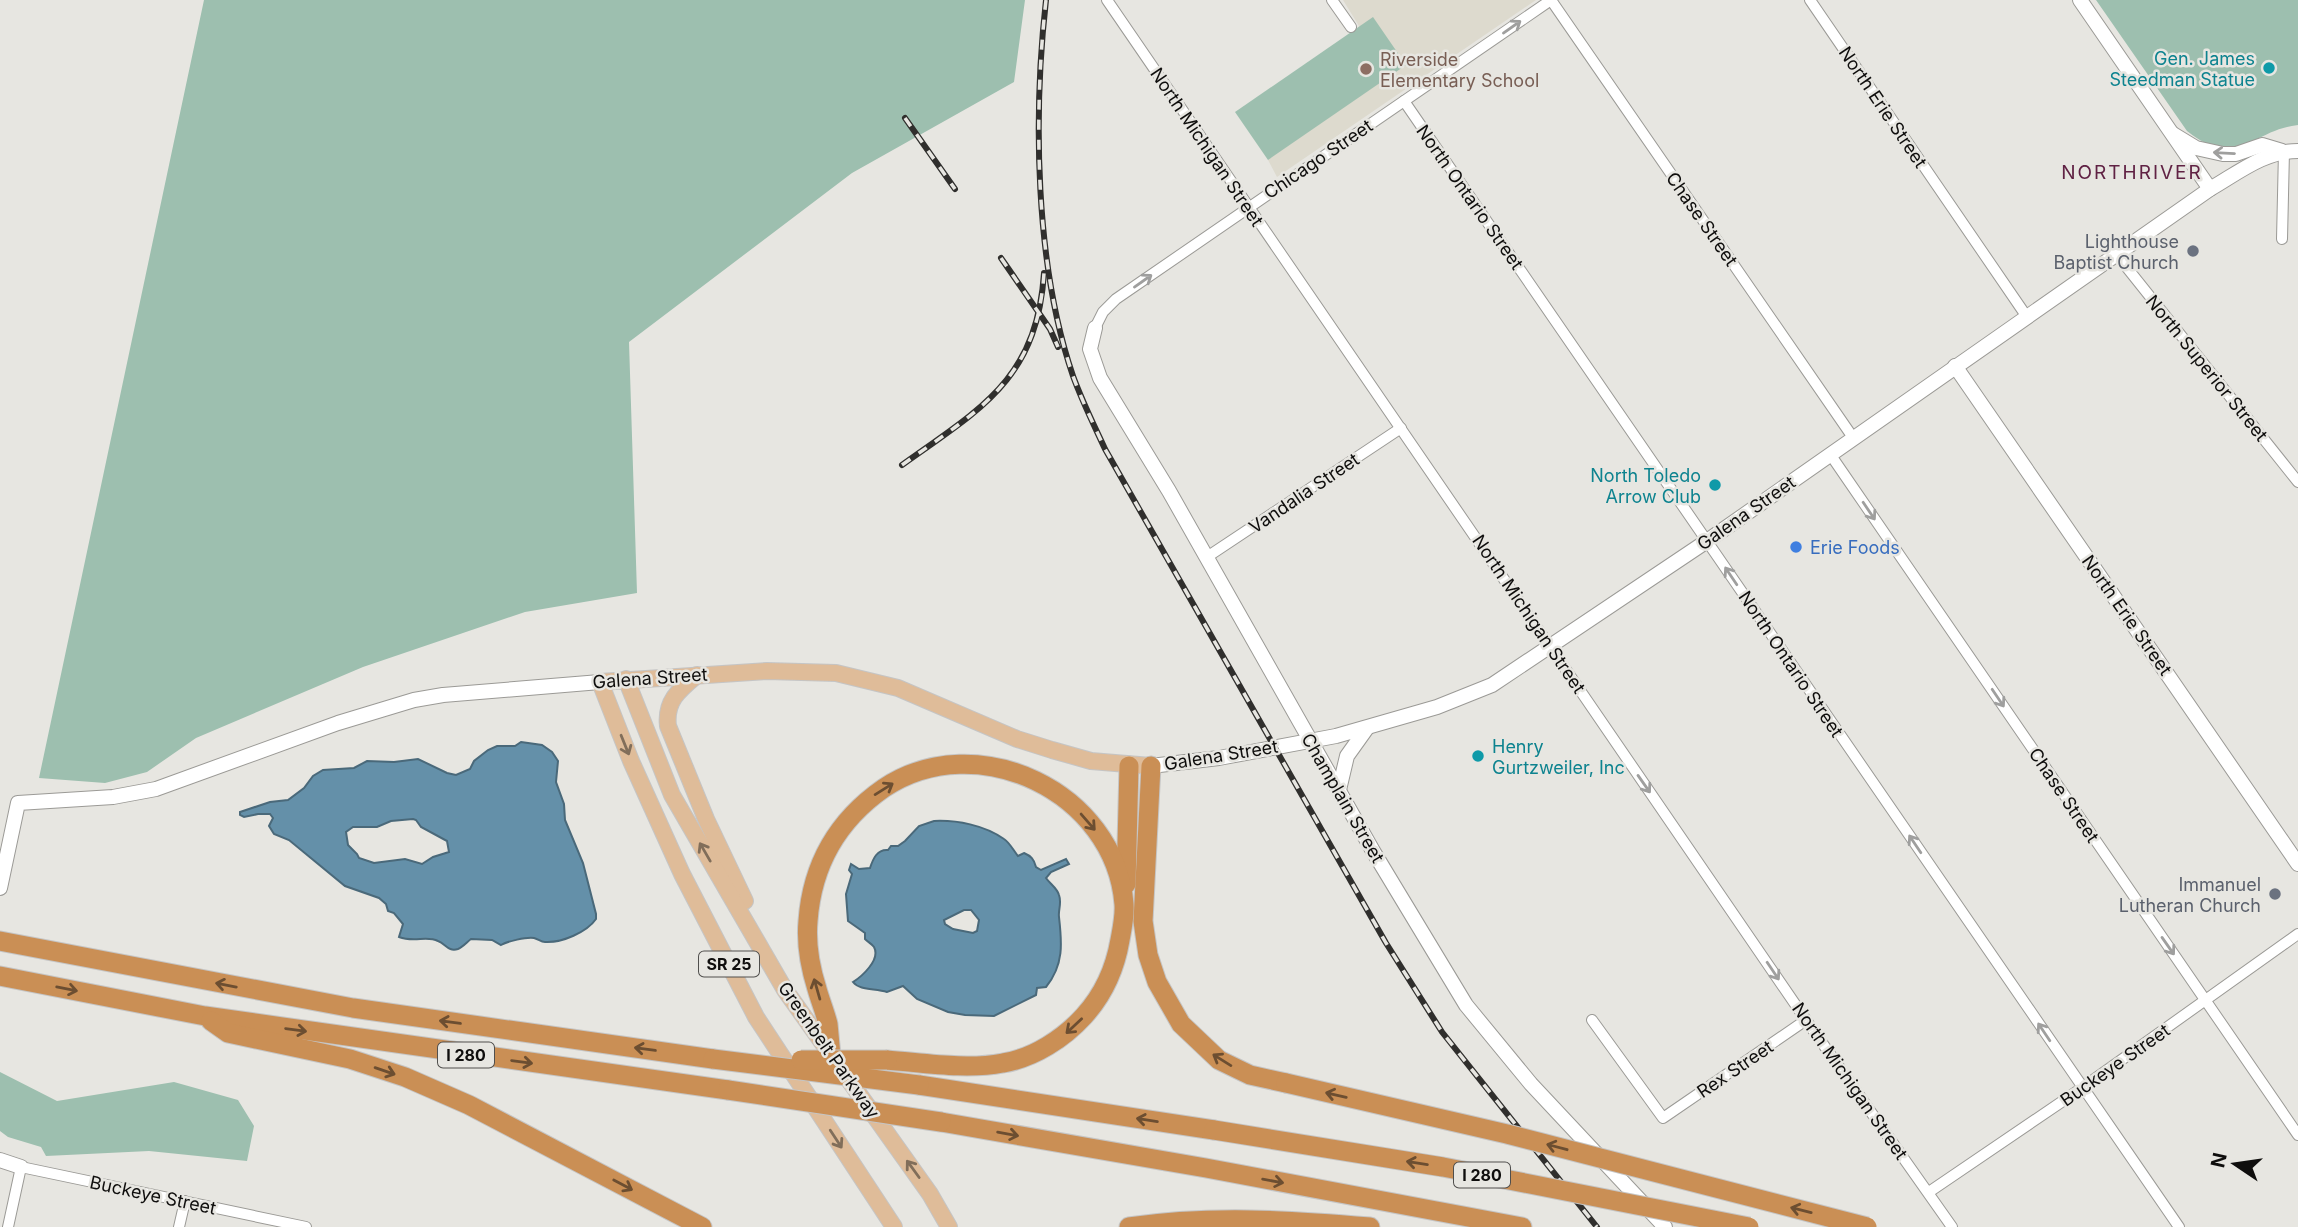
<svg xmlns="http://www.w3.org/2000/svg" width="2298" height="1227" font-family="Inter,sans-serif">
<style>
.built{fill:#dddace}
.green{fill:#9dbfaf}
.water{fill:#6490a9;stroke:#4a697a;stroke-width:2;fill-rule:evenodd}
.lines{fill:none;stroke-linecap:round;stroke-linejoin:round}
.street-casing{stroke:#9b9a96;stroke-width:12}
.secondary-casing{stroke:#9b9a96;stroke-width:16}
.primary-casing{stroke:#c5c5c5;stroke-width:18}
.highway-casing{stroke:#c5c5c5;stroke-width:21}
.street{stroke:#fff;stroke-width:10}
.secondary{stroke:#fff;stroke-width:14}
.primary{stroke:#dfbc99;stroke-width:16}
.highway{stroke:#ca8f55;stroke-width:19}
.rail-casing{stroke:#302f2d;stroke-width:6}
.rail{stroke:#e7e6e1;stroke-width:3.5;stroke-dasharray:10;stroke-linecap:butt}
.highway-bridge-casing{stroke:#c5c5c5;stroke-width:21;stroke-linecap:butt}
.highway-bridge{stroke:#ca8f55;stroke-width:19}
.oneway{stroke:#9f9f9e}
.oneway2{stroke:#816e5a}
.oneway3{stroke:#6c4e31}
.culture-dot{fill:#0f9aa8;stroke:#e7e6e1;stroke-width:2.5}
.education-dot{fill:#8d6e63;stroke:#e7e6e1;stroke-width:2.5}
.worship-dot{fill:#6b7280;stroke:#e7e6e1;stroke-width:2.5}
.shop-dot{fill:#3f7fe0;stroke:#e7e6e1;stroke-width:2.5}
.labels{text-anchor:middle;dominant-baseline:central;stroke-width:5;stroke-linejoin:round;paint-order:stroke}
.shield{fill:#e7e6e1;stroke:#504f4d;stroke-width:2}
.shield-label{font-size:16px;font-weight:bold;fill:#0f0e0d}
.culture-label{font-size:18px;fill:#0d838f;stroke:#e7e6e1;text-anchor:end}
.education-label{font-size:18px;fill:#785e54;stroke:#e7e6e1;text-anchor:start}
.street-label{font-size:18px;fill:#0f0e0d;stroke:#e7e6e1}
.worship-label{font-size:18px;fill:#5b616d;stroke:#e7e6e1;text-anchor:end}
.shop-label{font-size:18px;fill:#366cbe;stroke:#e7e6e1;text-anchor:start}
.neighbourhood-label{font-size:19px;letter-spacing:2px;fill:#602244;stroke:#e7e6e1}
</style>
<rect width="100%" height="100%" fill="#e7e6e1"/>
<polygon class="built" points="1343,0 1536,0 1277,177 1268,160 1359,26"/>
<g class="green">
<polygon points="204,0 1025,0 1014,82 852,173 629,342 637,593 525,612 363,667 196,738 147,772 105,783 39,778"/>
<path d="M2096,0H2298V125C2251,130 2238,171 2187,131Z"/>
<polygon points="1373,17 1406,65 1268,160 1235,112"/>
<polygon points="0,1072 57,1101 174,1082 238,1100 254,1126 247,1161 149,1151 46,1156 41,1147 8,1137 0,1131"/>
</g>
<g class="water">
<path d="M521,742L542,745L552,752L558,761L556,782L564,804L565,820L583,863L596,914V919C587,932 562,943 545,942C541,942 538,939 534,938C526,937 508,941 501,945L492,940L471,939C467,942 463,947 458,949C448,952 446,944 438,941C426,935 415,943 399,937L403,924L394,913L388,911L386,904L379,898L345,886L289,840L274,834L269,826L273,818L270,814H258L244,817L240,815V812L270,802L288,800L304,788L313,776L323,770L354,768L367,761L394,762L418,759L447,773L456,775L470,769L474,761L488,750L497,746H515ZM413,819L416,820L421,827L447,841L449,852L433,857L422,864L405,859L374,863L359,858L357,854L348,845L346,832L353,827H377L391,821Z"/>
<path d="M934,821C957,820 984,825 1004,839C1010,843 1013,850 1018,856L1024,853C1031,856 1034,859 1036,867L1041,870L1066,859L1069,864L1051,872L1046,878C1050,884 1057,888 1059,895C1062,903 1058,910 1059,917C1062,943 1064,965 1046,987L1037,988L1036,995L994,1016L965,1015L948,1012L917,999L903,986L887,992C875,988 860,991 853,982C861,977 881,960 874,947C872,944 868,942 865,939V933L848,921L846,894L852,874L849,870L851,864L859,869L870,868C873,859 877,849 888,850L891,846H898L905,841L919,826ZM964,910H971L979,920L977,931L973,933L953,929L945,924L944,920Z"/>
</g>
<g class="lines">
<g class="street-casing">
<g id="street">
<polyline points="1107,0 1806,1020 1952,1227"/>
<polyline points="1332,0 1351,27"/>
<polyline points="1551,0 1854,439"/>
<polyline points="1810,0 2027,317"/>
<polyline points="1404,101 2179,1227"/>
<polyline points="2282,239 2284,151"/>
<polyline points="2116,254 2298,482"/>
<polyline points="1095,328 1103,312 1116,299 1551,0"/>
<polyline points="1830,454 2298,1135"/>
<polyline points="1207,557 1401,428"/>
<polyline points="1592,1020 1663,1118 1806,1020"/>
<polyline points="1929,1192 2082,1088 2298,934"/>
<polyline points="8,1227 21,1167 306,1227"/>
<polyline points="179,1227 185,1201"/>
</g>
</g>
<g class="secondary-casing">
<g id="secondary">
<polyline points="2080,0 2210,189"/>
<polyline points="2173,134 2196,148 2223,154 2236,154 2262,145 2282,151"/>
<polyline points="1095,328 1090,349 1100,378 1169,491 1373,851 1466,1005 1531,1084 1665,1227"/>
<polyline points="1955,366 2298,864"/>
<path d="M1151,766L1219,758L1336,736L1437,707L1492,685L1707,541L2210,189C2238,173 2264,151 2298,151"/>
<polyline points="1339,790 1347,756 1367,728"/>
<polyline points="0,888 18,803 113,797 156,789 338,723 414,700 443,695 600,682"/>
<polyline points="0,1160 21,1167"/>
</g>
</g>
<g class="primary-casing">
<g id="primary">
<path d="M697,675C679,690 665,701 668,726L706,819L745,901"/>
<polyline points="626,679 672,795 785,990 930,1194 949,1227"/>
<polyline points="894,1227 756,1017 682,874 631,761 600,682 767,671 836,673 898,688 1017,739 1052,750 1091,761 1151,766"/>
</g>
</g>
<g class="highway-casing">
<g id="highway">
<polyline points="1151,766 1143,921 1148,955 1157,982 1181,1024 1219,1060 1250,1075 1286,1083"/>
<polyline points="1126,884 1129,766"/>
<polyline points="0,941 353,1008 713,1059"/>
<polyline points="0,976 205,1016 728,1090"/>
<polyline points="211,1021 228,1033 350,1059 405,1077 469,1105 702,1227"/>
<path d="M831,1056C830,1045 829,1034 828,1024C825,1012 820,1000 817,989C810,967 806,943 808,921C812,865 838,820 884,788C977,726 1115,792 1124,904C1125,916 1122,929 1120,940C1115,969 1104,994 1084,1016C1064,1038 1034,1058 1003,1063C966,1070 925,1063 887,1060"/>
<polyline points="919,1085 1214,1130"/>
<polyline points="941,1122 1206,1168 1522,1227"/>
<path d="M1129,1227C1210,1215 1289,1220 1370,1227"/>
</g>
</g>
<use href="#street" class="street"/>
<use href="#secondary" class="secondary"/>
<use href="#primary" class="primary"/>
<use href="#highway" class="highway"/>
<g class="rail-casing">
<g id="rail">
<path d="M1046,0C1033,116 1035,265 1073,376C1082,401 1094,425 1105,449L1386,943L1442,1032L1597,1227"/>
<polyline points="905,118 955,189"/>
<polyline points="1001,258 1050,329 1058,347"/>
<path d="M902,465C980,409 1037,380 1044,273"/>
</g>
</g>
<use href="#rail" class="rail"/>
<g class="highway-bridge-casing">
<g id="highway-bridge">
<polyline points="713,1059 919,1085"/>
<polyline points="801,1060 887,1060"/>
<polyline points="1286,1083 1507,1134 1867,1227"/>
<polyline points="728,1090 941,1122"/>
<polyline points="1214,1130 1443,1167 1749,1227"/>
</g>
</g>
<use href="#highway-bridge" class="highway-bridge"/>
</g>
<defs><path id="oneway-shaft" d="M-6 0H5M1.5-3L5.5 0L1.5 3" fill="none" stroke-width="1.6" stroke-linecap="round" stroke-linejoin="round" transform="scale(1.75)"/></defs>
<g class="oneway">
<use href="#oneway-shaft" transform="translate(1512 27) rotate(-35)"/>
<use href="#oneway-shaft" transform="translate(2224 153) rotate(-177)"/>
<use href="#oneway-shaft" transform="translate(1143 281) rotate(-35)"/>
<use href="#oneway-shaft" transform="translate(1869 511) rotate(56)"/>
<use href="#oneway-shaft" transform="translate(1731 576) rotate(-124)"/>
<use href="#oneway-shaft" transform="translate(1998 698) rotate(56)"/>
<use href="#oneway-shaft" transform="translate(1644 784) rotate(55)"/>
<use href="#oneway-shaft" transform="translate(1915 844) rotate(-124)"/>
<use href="#oneway-shaft" transform="translate(2168 946) rotate(55)"/>
<use href="#oneway-shaft" transform="translate(1773 971) rotate(56)"/>
<use href="#oneway-shaft" transform="translate(2044 1032) rotate(-124)"/>
</g>
<g class="oneway2">
<use href="#oneway-shaft" transform="translate(625 745) rotate(68)"/>
<use href="#oneway-shaft" transform="translate(705 852) rotate(-120)"/>
<use href="#oneway-shaft" transform="translate(836 1139) rotate(57)"/>
<use href="#oneway-shaft" transform="translate(913 1169) rotate(-126)"/>
</g>
<g class="oneway3">
<use href="#oneway-shaft" transform="translate(884 789) rotate(-32)"/>
<use href="#oneway-shaft" transform="translate(1088 822) rotate(49)"/>
<use href="#oneway-shaft" transform="translate(226 985) rotate(-169)"/>
<use href="#oneway-shaft" transform="translate(67 989) rotate(11)"/>
<use href="#oneway-shaft" transform="translate(817 989) rotate(-106)"/>
<use href="#oneway-shaft" transform="translate(450 1022) rotate(-172)"/>
<use href="#oneway-shaft" transform="translate(1074 1026) rotate(137)"/>
<use href="#oneway-shaft" transform="translate(296 1030) rotate(8)"/>
<use href="#oneway-shaft" transform="translate(645 1049) rotate(-172)"/>
<use href="#oneway-shaft" transform="translate(1222 1060) rotate(-148)"/>
<use href="#oneway-shaft" transform="translate(522 1062) rotate(8)"/>
<use href="#oneway-shaft" transform="translate(385 1071) rotate(19)"/>
<use href="#oneway-shaft" transform="translate(1336 1095) rotate(-167)"/>
<use href="#oneway-shaft" transform="translate(1147 1120) rotate(-171)"/>
<use href="#oneway-shaft" transform="translate(1008 1134) rotate(10)"/>
<use href="#oneway-shaft" transform="translate(1557 1147) rotate(-165)"/>
<use href="#oneway-shaft" transform="translate(1417 1163) rotate(-171)"/>
<use href="#oneway-shaft" transform="translate(1273 1181) rotate(10)"/>
<use href="#oneway-shaft" transform="translate(623 1185) rotate(28)"/>
<use href="#oneway-shaft" transform="translate(1801 1210) rotate(-166)"/>
</g>
<g class="culture-dot">
<circle cx="2269" cy="68" r="7"/>
<circle cx="1715" cy="485" r="7"/>
<circle cx="1478" cy="756" r="7"/>
</g>
<circle class="education-dot" cx="1366" cy="69" r="7"/>
<g class="worship-dot">
<circle cx="2193" cy="251" r="7"/>
<circle cx="2275" cy="894" r="7"/>
</g>
<circle class="shop-dot" cx="1796" cy="547" r="7"/>
<g class="labels">
<g class="shield">
<rect x="699" y="951.5" width="60" height="25" rx="5"/>
<rect x="438" y="1042.5" width="56" height="25" rx="5"/>
<rect x="1454" y="1162.5" width="56" height="25" rx="5"/>
</g>
<g class="shield-label">
<text x="729" y="964">SR 25</text>
<text x="466" y="1055">I 280</text>
<text x="1482" y="1175">I 280</text>
</g>
<g class="culture-label">
<text x="2255" y="58">Gen. James<tspan x="2255" dy="21">Steedman Statue</tspan></text>
<text x="1701" y="475">North Toledo<tspan x="1701" dy="21">Arrow Club</tspan></text>
<text x="1492" y="746" text-anchor="start">Henry<tspan x="1492" dy="21">Gurtzweiler, Inc</tspan></text>
</g>
<g class="education-label">
<text x="1380" y="59">Riverside<tspan x="1380" dy="21">Elementary School</tspan></text>
</g>
<g class="street-label">
<text transform="translate(1883 107) rotate(56)">North Erie Street</text>
<text transform="translate(1207 147) rotate(56)">North Michigan Street</text>
<text transform="translate(1318 159) rotate(-34)">Chicago Street</text>
<text transform="translate(1470 197) rotate(55)">North Ontario Street</text>
<text transform="translate(1702 219) rotate(55)">Chase Street</text>
<text transform="translate(2207 368) rotate(51)">North Superior Street</text>
<text transform="translate(1304 493) rotate(-34)">Vandalia Street</text>
<text transform="translate(1746 513) rotate(-35)">Galena Street</text>
<text transform="translate(1529 614) rotate(56)">North Michigan Street</text>
<text transform="translate(2127 615) rotate(55)">North Erie Street</text>
<text transform="translate(1791 664) rotate(56)">North Ontario Street</text>
<text transform="translate(650 678) rotate(-4)">Galena Street</text>
<text transform="translate(1221 755) rotate(-9)">Galena Street</text>
<text transform="translate(2064 795) rotate(56)">Chase Street</text>
<text transform="translate(1343 798) rotate(60)">Champlain Street</text>
<text transform="translate(829 1050) rotate(55)">Greenbelt Parkway</text>
<text transform="translate(2115 1065) rotate(-35)">Buckeye Street</text>
<text transform="translate(1735 1069) rotate(-34)">Rex Street</text>
<text transform="translate(1850 1081) rotate(55)">North Michigan Street</text>
<text transform="translate(153 1195) rotate(12)">Buckeye Street</text>
</g>
<g class="worship-label">
<text x="2179" y="241">Lighthouse<tspan x="2179" dy="21">Baptist Church</tspan></text>
<text x="2261" y="884">Immanuel<tspan x="2261" dy="21">Lutheran Church</tspan></text>
</g>
<g class="shop-label">
<text x="1810" y="547">Erie Foods</text>
</g>
<g class="neighbourhood-label">
<text x="2132" y="172">NORTHRIVER</text>
</g>
</g>
<g transform="translate(2235 1164) rotate(283)" stroke="#e7e6e1" stroke-width="5" paint-order="stroke">
<path d="M0-5L12 26L0 18L-12 26Z" fill="#0f0e0d"/>
<text y="-10" font-size="19" font-weight="bold" text-anchor="middle" fill="#0f0e0d">N</text>
</g>
</svg>
